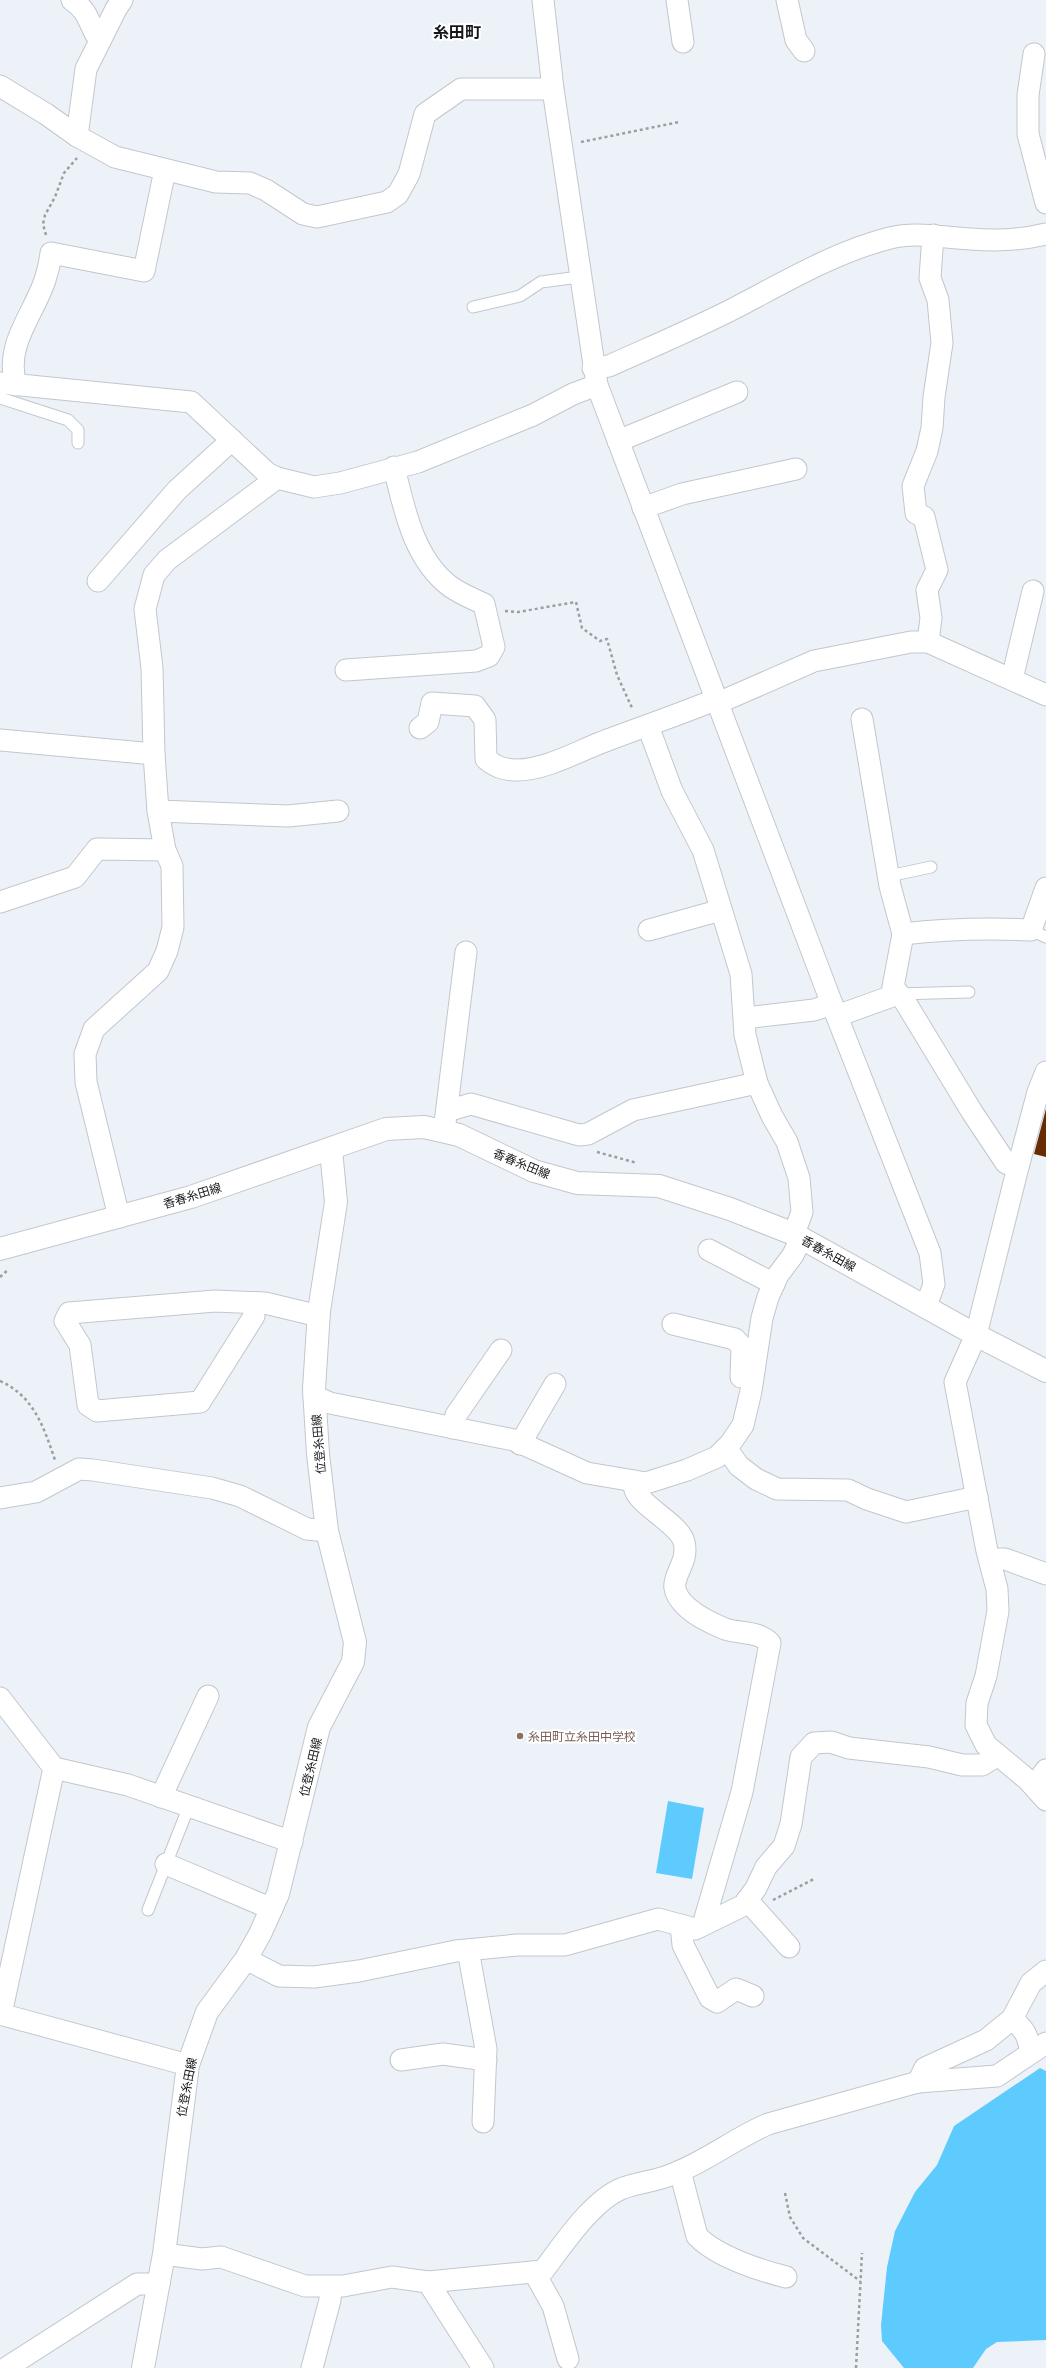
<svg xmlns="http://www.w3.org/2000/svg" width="1046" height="2368" font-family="Literata,'Noto Sans JP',serif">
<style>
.water{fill:#5ecbfe}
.building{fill:#682c03}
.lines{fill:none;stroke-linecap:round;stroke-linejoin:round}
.service-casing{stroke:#c2c7cd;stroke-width:13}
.minor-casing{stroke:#c2c7cd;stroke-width:23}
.secondary-casing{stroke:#c2c7cd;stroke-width:24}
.path{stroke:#9b9fa3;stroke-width:2.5;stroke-dasharray:3 3;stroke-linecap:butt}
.service{stroke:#fff;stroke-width:11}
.minor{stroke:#fff;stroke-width:21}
.secondary{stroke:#fff;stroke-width:22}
.education-dot{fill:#8d6e63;stroke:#fff;stroke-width:1.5}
.labels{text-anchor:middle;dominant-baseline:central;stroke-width:4;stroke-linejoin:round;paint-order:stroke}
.street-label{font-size:12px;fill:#151719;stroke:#fff}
.education-label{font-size:12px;fill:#785e54;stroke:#fff;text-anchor:start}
.district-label{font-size:16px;font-weight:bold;fill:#151719;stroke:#fff}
</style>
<rect width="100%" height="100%" fill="#edf2f8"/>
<g class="water">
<polygon points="668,1801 704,1808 692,1879 656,1873"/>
<polygon points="1040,2068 1046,2071 1046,2340 997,2342 986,2349 973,2368 904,2368 882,2341 881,2325 887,2267 895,2231 915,2192 937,2165 954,2126"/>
</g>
<polygon class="building" points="1046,1109 1046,1157 1034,1154"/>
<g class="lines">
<g class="service-casing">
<g id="service">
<polyline points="473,307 520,296 541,282 579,277"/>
<polyline points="0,398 68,420 78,430 78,443"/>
<polyline points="889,876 931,867"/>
<polyline points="1031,930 1046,937"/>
<polyline points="898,994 969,992"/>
<polyline points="148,1910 189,1806"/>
</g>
</g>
<g class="minor-casing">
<g id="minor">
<path d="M72,0C91,13 88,25 100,41"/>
<polyline points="543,0 553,89 597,385 832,1004 930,1253 934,1284 926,1306"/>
<polyline points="677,0 683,42"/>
<polyline points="787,0 796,40 804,51"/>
<polyline points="1034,54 1028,95 1028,134 1046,203"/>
<polyline points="0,86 46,114 77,136 115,157 216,182 250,183 266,190 303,214 317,217 387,202 398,194 409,174 425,114 461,89 553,89"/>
<polyline points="77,136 86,69 116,9 122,0"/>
<path d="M593,368L609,366C651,347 694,329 735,308C785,282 835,252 890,238C916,231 944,238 971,239C996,241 1022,240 1046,234"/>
<polyline points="0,383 191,402 267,473 277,478 314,487 340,483 418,462 533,415 573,394 597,385"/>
<path d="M16,385C4,345 33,316 45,280C48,271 50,262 51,253L144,271L165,170"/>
<polyline points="618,441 737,392"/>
<polyline points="643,508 682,494 796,469"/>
<polyline points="98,581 177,490 232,440"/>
<polyline points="928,642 931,618 927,590 937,570 924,517 916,513 913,486 927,451 932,428 934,397 942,343 938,300 930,278 933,235"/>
<path d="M346,670L476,661L489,656L494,647L484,604C473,599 461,594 451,587C414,560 404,509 394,467"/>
<polyline points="1012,679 1033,591"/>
<polyline points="718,703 814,661 911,642 928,642 1046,695"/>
<polyline points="862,719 890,886 903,934 893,987 904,1000 972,1112 1006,1163 1018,1167 976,1335 955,1382 987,1551 997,1589 998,1611 986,1676 977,1703 976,1725 986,1745 1028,1780 1046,1800"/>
<polyline points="648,726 672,791 703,850 741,974 745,1035 757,1083 772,1116 787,1142 799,1178 802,1212 794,1234"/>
<path d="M420,728L428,722L432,703L475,706L485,720L486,759C496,767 504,770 517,770C544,770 575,753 600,743C639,728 678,715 717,699"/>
<polyline points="0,740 154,754"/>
<polyline points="158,811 288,816 338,811"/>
<polyline points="0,902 75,877 97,849 165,850"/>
<polyline points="649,930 721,910"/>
<path d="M903,934C946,929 987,928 1031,930L1046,888"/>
<polyline points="837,1016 898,994"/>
<polyline points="745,1018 814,1010 832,1004"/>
<polyline points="447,1111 471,1104 579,1135 588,1134 633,1110 757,1083"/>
<polyline points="445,1123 466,952"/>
<polyline points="1018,1167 1038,1092 1046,1072"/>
<polyline points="119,1217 86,1082 85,1054 94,1029 158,971 167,951 173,927 172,866 165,850 158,811 154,754 152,668 145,609 154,575 167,560 277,478"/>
<polyline points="709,1250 774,1284"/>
<polyline points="254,1303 254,1316 200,1402 97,1411 88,1405 80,1345 65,1321 69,1313 215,1301 265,1303 319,1316"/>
<polyline points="673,1324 735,1339 742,1347 741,1377"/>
<polyline points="314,1396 330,1403 514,1440 587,1473 646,1483 687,1470 717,1457 730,1444 743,1425 751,1391 762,1318 768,1297 778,1275 793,1255 801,1238"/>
<polyline points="453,1428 456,1415 501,1350"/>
<polyline points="520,1444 555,1384"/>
<polyline points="726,1448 739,1466 756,1479 777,1489 848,1490 867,1499 906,1512 977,1497"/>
<path d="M633,1481C634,1484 634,1489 636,1492C644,1508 680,1525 684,1542C691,1570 657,1581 688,1608C698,1617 713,1624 725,1629C741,1634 759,1631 770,1643L742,1792L703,1925"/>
<polyline points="0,1498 36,1492 79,1469 93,1470 212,1488 240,1496 307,1529 327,1531"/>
<polyline points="990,1559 1005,1559 1046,1574"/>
<polyline points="0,1698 54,1768 128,1785 292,1842"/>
<polyline points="1034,1786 1046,1770"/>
<polyline points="161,1797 208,1696"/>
<polyline points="166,1864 272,1909"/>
<polyline points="747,1900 789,1947"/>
<polyline points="681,1925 683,1945 710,1998 717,2002 736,1989 753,1996"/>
<polyline points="468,1950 486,2049 483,2122"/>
<polyline points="246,1959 279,1976 314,1977 359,1971 456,1951 517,1945 565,1945 658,1919 695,1929 744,1905 756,1888 766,1867 784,1846 791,1824 801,1757 814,1743 831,1742 849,1748 929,1757 962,1765 982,1765 997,1756"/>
<polyline points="0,2014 188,2065"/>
<polyline points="1,2014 54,1768"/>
<path d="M1012,2019C1025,2029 1028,2036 1031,2053"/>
<polyline points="401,2060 443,2054 486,2060"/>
<polyline points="918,2082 925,2068 986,2040 1012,2019 1031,1983 1046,1971"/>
<path d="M680,2171L697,2236C716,2256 759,2270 786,2277"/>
<path d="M164,2254L202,2259L221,2257L305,2286H343L392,2277L428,2282L543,2271C563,2245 592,2200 623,2188C640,2182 657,2181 673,2174C707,2161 735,2138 768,2124L918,2082L997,2076L1046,2043"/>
<polyline points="534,2272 553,2306 568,2359"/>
<polyline points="428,2282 483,2368"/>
<polyline points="6,2368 137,2284 159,2284"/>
<polyline points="312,2368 330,2300 331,2287"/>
</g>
</g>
<g class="secondary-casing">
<g id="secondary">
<polyline points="0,1249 191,1197 386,1129 424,1127 459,1135 534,1171 577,1183 659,1186 730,1209 794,1234 976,1335 1046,1371"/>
<polyline points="143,2368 164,2254 188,2065 207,2012 246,1959 260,1934 278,1894 319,1727 353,1662 355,1642 327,1531 318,1454 314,1389 319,1311 336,1202 331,1150"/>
</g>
</g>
<g class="path">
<polyline points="581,142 679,122"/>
<polyline points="46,235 43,224 45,215 55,197 64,173 77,158"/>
<polyline points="505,611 518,612 576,602 582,628 600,641 607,639 617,675 633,710"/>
<polyline points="597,1152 637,1163"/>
<polyline points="0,1277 9,1269"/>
<path d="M0,1381C34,1396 44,1428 55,1460"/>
<polyline points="773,1900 814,1879"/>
<polyline points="785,2193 790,2217 803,2238 860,2281"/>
<polyline points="856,2368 862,2253"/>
</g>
<use href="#service" class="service"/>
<use href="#minor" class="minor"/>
<use href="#secondary" class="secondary"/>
</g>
<circle class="education-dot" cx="520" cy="1736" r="4"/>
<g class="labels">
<g class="street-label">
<text transform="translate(522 1163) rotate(22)">香春糸田線</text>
<text transform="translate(192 1195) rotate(-17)">香春糸田線</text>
<text transform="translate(829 1253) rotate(29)">香春糸田線</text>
<text transform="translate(318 1444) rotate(-95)">位登糸田線</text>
<text transform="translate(310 1767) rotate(-77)">位登糸田線</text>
<text transform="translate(186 2087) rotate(-79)">位登糸田線</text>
</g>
<g class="education-label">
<text x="528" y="1736">糸田町立糸田中学校</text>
</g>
<g class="district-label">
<text x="457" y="31">糸田町</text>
</g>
</g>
</svg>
